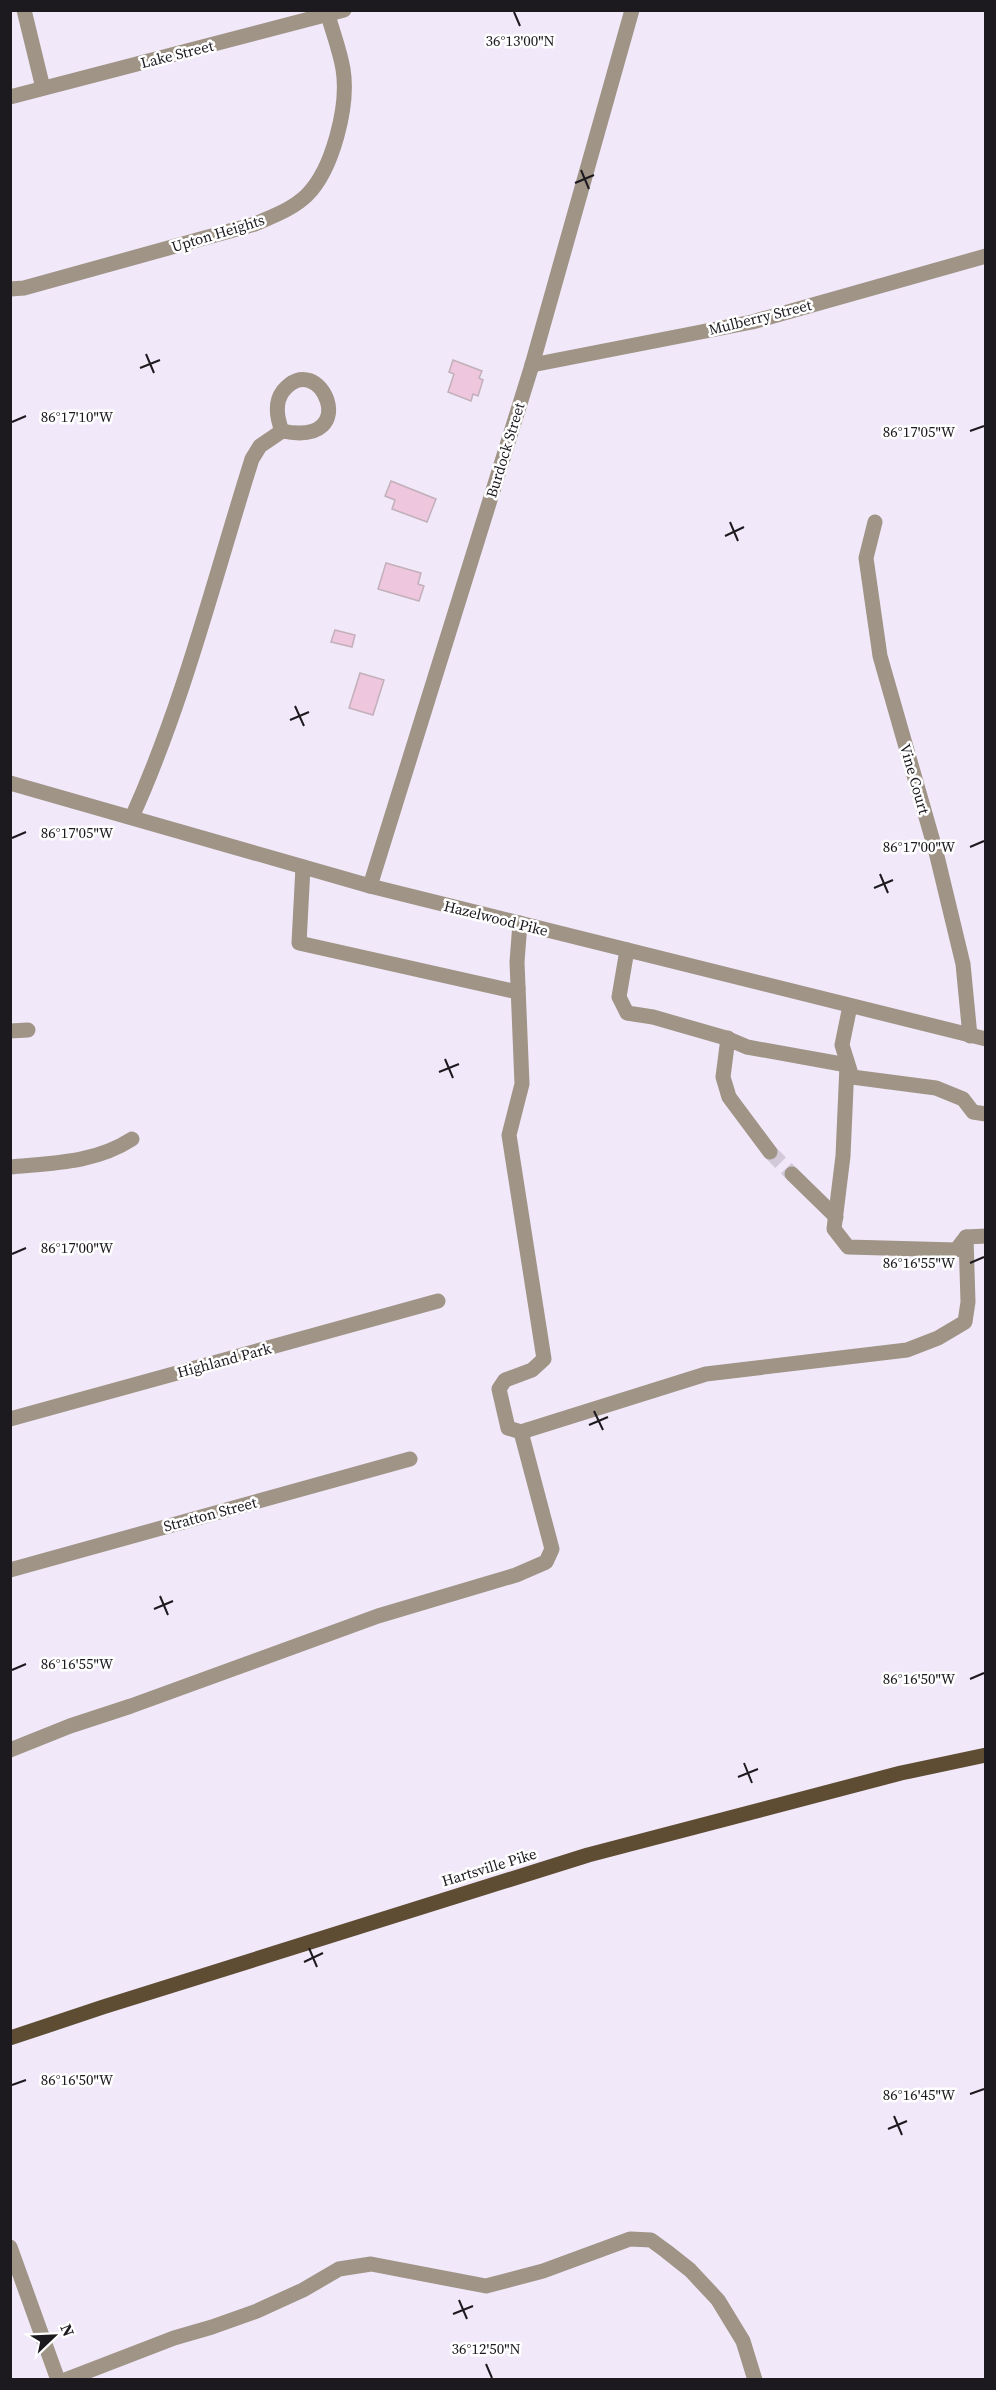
<svg xmlns="http://www.w3.org/2000/svg" width="996" height="2390" font-family="'Source Serif 4',serif">
<style>
.building{fill:#eec6dd;stroke:#c2b0ba;stroke-width:1.5}
.lines{fill:none;stroke-linecap:round;stroke-linejoin:round}
.minor-tunnel{stroke:#d1c9d8;stroke-width:15;stroke-dasharray:15 8;stroke-linecap:butt}
.minor{stroke:#9f9486;stroke-width:15}
.major{stroke:#5f4d33;stroke-width:15}
.ticks{fill:none;stroke:#1c191f;stroke-width:2}
.labels{text-anchor:middle;dominant-baseline:central;stroke-width:5;stroke-linejoin:round;paint-order:stroke}
.street-label{font-size:15px;fill:#1c191f;stroke:#fff}
.ticks-label{font-size:15px;text-anchor:middle;fill:#1c191f;stroke:#fff;stroke-width:5;stroke-linejoin:round;paint-order:stroke}
</style>
<rect width="100%" height="100%" fill="#f1e8f9"/>
<g class="building">
<polygon points="453,360 482,371 479,378 483,380 478,396 473,394 471,401 448,392 454,374 449,372"/>
<polygon points="391,481 436,499 427,522 392,509 395,500 385,496"/>
<polygon points="386,563 421,573 418,584 424,586 419,601 378,589"/>
<polygon points="335,630 355,635 352,647 331,642"/>
<polygon points="360,673 384,680 373,715 349,708"/>
</g>
<g class="lines">
<polyline class="minor-tunnel" points="770,1152 792,1174"/>
<g class="minor">
<polyline points="24,10 43,88"/>
<polyline points="10,97 344,10"/>
<path d="M10,289L24,288L255,224C273,216 293,209 307,195C333,169 349,105 343,69C340,51 333,33 328,15"/>
<polyline points="532,365 752,322 986,256"/>
<polyline points="875,522 866,558 880,656 936,852 963,964 970,1036"/>
<polyline points="10,783 370,886 986,1039"/>
<path d="M132,817C184,702 214,579 252,459L260,446L282,431C365,448 319,346 283,391C274,403 277,418 282,431"/>
<polyline points="303,867 299,943 513,991 518,988"/>
<polyline points="370,886 532,365 632,10"/>
<polyline points="520,923 517,962 522,1084 509,1135 544,1359 532,1370 505,1380 499,1389 508,1428 521,1432 706,1374 907,1350 938,1338 965,1322 968,1302 966,1237"/>
<polyline points="627,950 619,997 627,1013 653,1017 726,1038 747,1047 847,1065"/>
<polyline points="850,1006 842,1045 852,1077 936,1088 963,1099 973,1112 986,1114"/>
<polyline points="10,1031 28,1030"/>
<polyline points="728,1038 723,1077 729,1097 770,1152"/>
<polyline points="847,1065 843,1156 834,1229 848,1247 956,1250 966,1237 986,1236"/>
<path d="M10,1167C53,1163 95,1163 132,1139"/>
<polyline points="792,1174 836,1217"/>
<polyline points="10,1419 438,1301"/>
<polyline points="10,1570 410,1459"/>
<polyline points="10,1750 70,1726 131,1706 378,1616 516,1575 546,1562 552,1549 521,1432"/>
<polyline points="10,2247 58,2380"/>
<polyline points="65,2380 174,2338 212,2327 257,2311 303,2290 339,2269 371,2264 486,2286 543,2271 630,2239 651,2240 666,2251 690,2270 718,2300 743,2341 755,2380"/>
</g>
<polyline class="major" points="10,2038 103,2007 588,1855 901,1773 986,1755"/>
</g>
<path class="ticks" d="M514,12L520,26M581,170L589,189M575,183L594,175M146,354L154,373M140,368L160,360M12,422L26,416M970,431L984,426M730,522L738,541M725,536L744,527M295,706L304,726M290,720L309,712M12,838L26,832M970,847L984,841M880,874L888,893M874,888L893,880M445,1059L453,1078M439,1072L459,1064M12,1254L26,1248M970,1263L984,1257M594,1411L603,1430M589,1425L608,1417M160,1596L168,1615M154,1609L173,1601M12,1670L26,1664M970,1679L984,1673M744,1763L752,1783M738,1777L758,1769M309,1948L317,1967M304,1962L323,1953M12,2085L26,2080M970,2094L984,2089M894,2116L902,2135M888,2129L907,2121M459,2300L467,2319M453,2314L473,2306M486,2364L492,2378"/>
<g class="labels">
<g class="street-label">
<text transform="translate(177 54) rotate(-14)">Lake Street</text>
<text transform="translate(218 233) rotate(-17)">Upton Heights</text>
<text transform="translate(760 317) rotate(-14)">Mulberry Street</text>
<text transform="translate(505 450) rotate(-73)">Burdock Street</text>
<text transform="translate(915 779) rotate(74)">Vine Court</text>
<text transform="translate(496 918) rotate(14)">Hazelwood Pike</text>
<text transform="translate(224 1360) rotate(-15)">Highland Park</text>
<text transform="translate(210 1514) rotate(-15)">Stratton Street</text>
<text transform="translate(489 1867) rotate(-17)">Hartsville Pike</text>
</g>
</g>
<g class="ticks-label">
<text x="520" y="46">36°13'00"N</text>
<text x="77" y="422">86°17'10"W</text>
<text x="919" y="437">86°17'05"W</text>
<text x="77" y="838">86°17'05"W</text>
<text x="919" y="852">86°17'00"W</text>
<text x="77" y="1253">86°17'00"W</text>
<text x="919" y="1268">86°16'55"W</text>
<text x="77" y="1669">86°16'55"W</text>
<text x="919" y="1684">86°16'50"W</text>
<text x="77" y="2085">86°16'50"W</text>
<text x="919" y="2100">86°16'45"W</text>
<text x="486" y="2354">36°12'50"N</text>
</g>
<rect width="996" height="2390" fill="none" stroke="#1c191f" stroke-width="24"/>
<g transform="translate(54 2336) rotate(67)" stroke="#ffffff" stroke-width="4.5" paint-order="stroke">
<path d="M0-4.5L10 22L0 15L-10 22Z" fill="#1c191f"/>
<text y="-9" font-size="16" font-weight="bold" text-anchor="middle" fill="#1c191f">N</text>
</g>
</svg>
